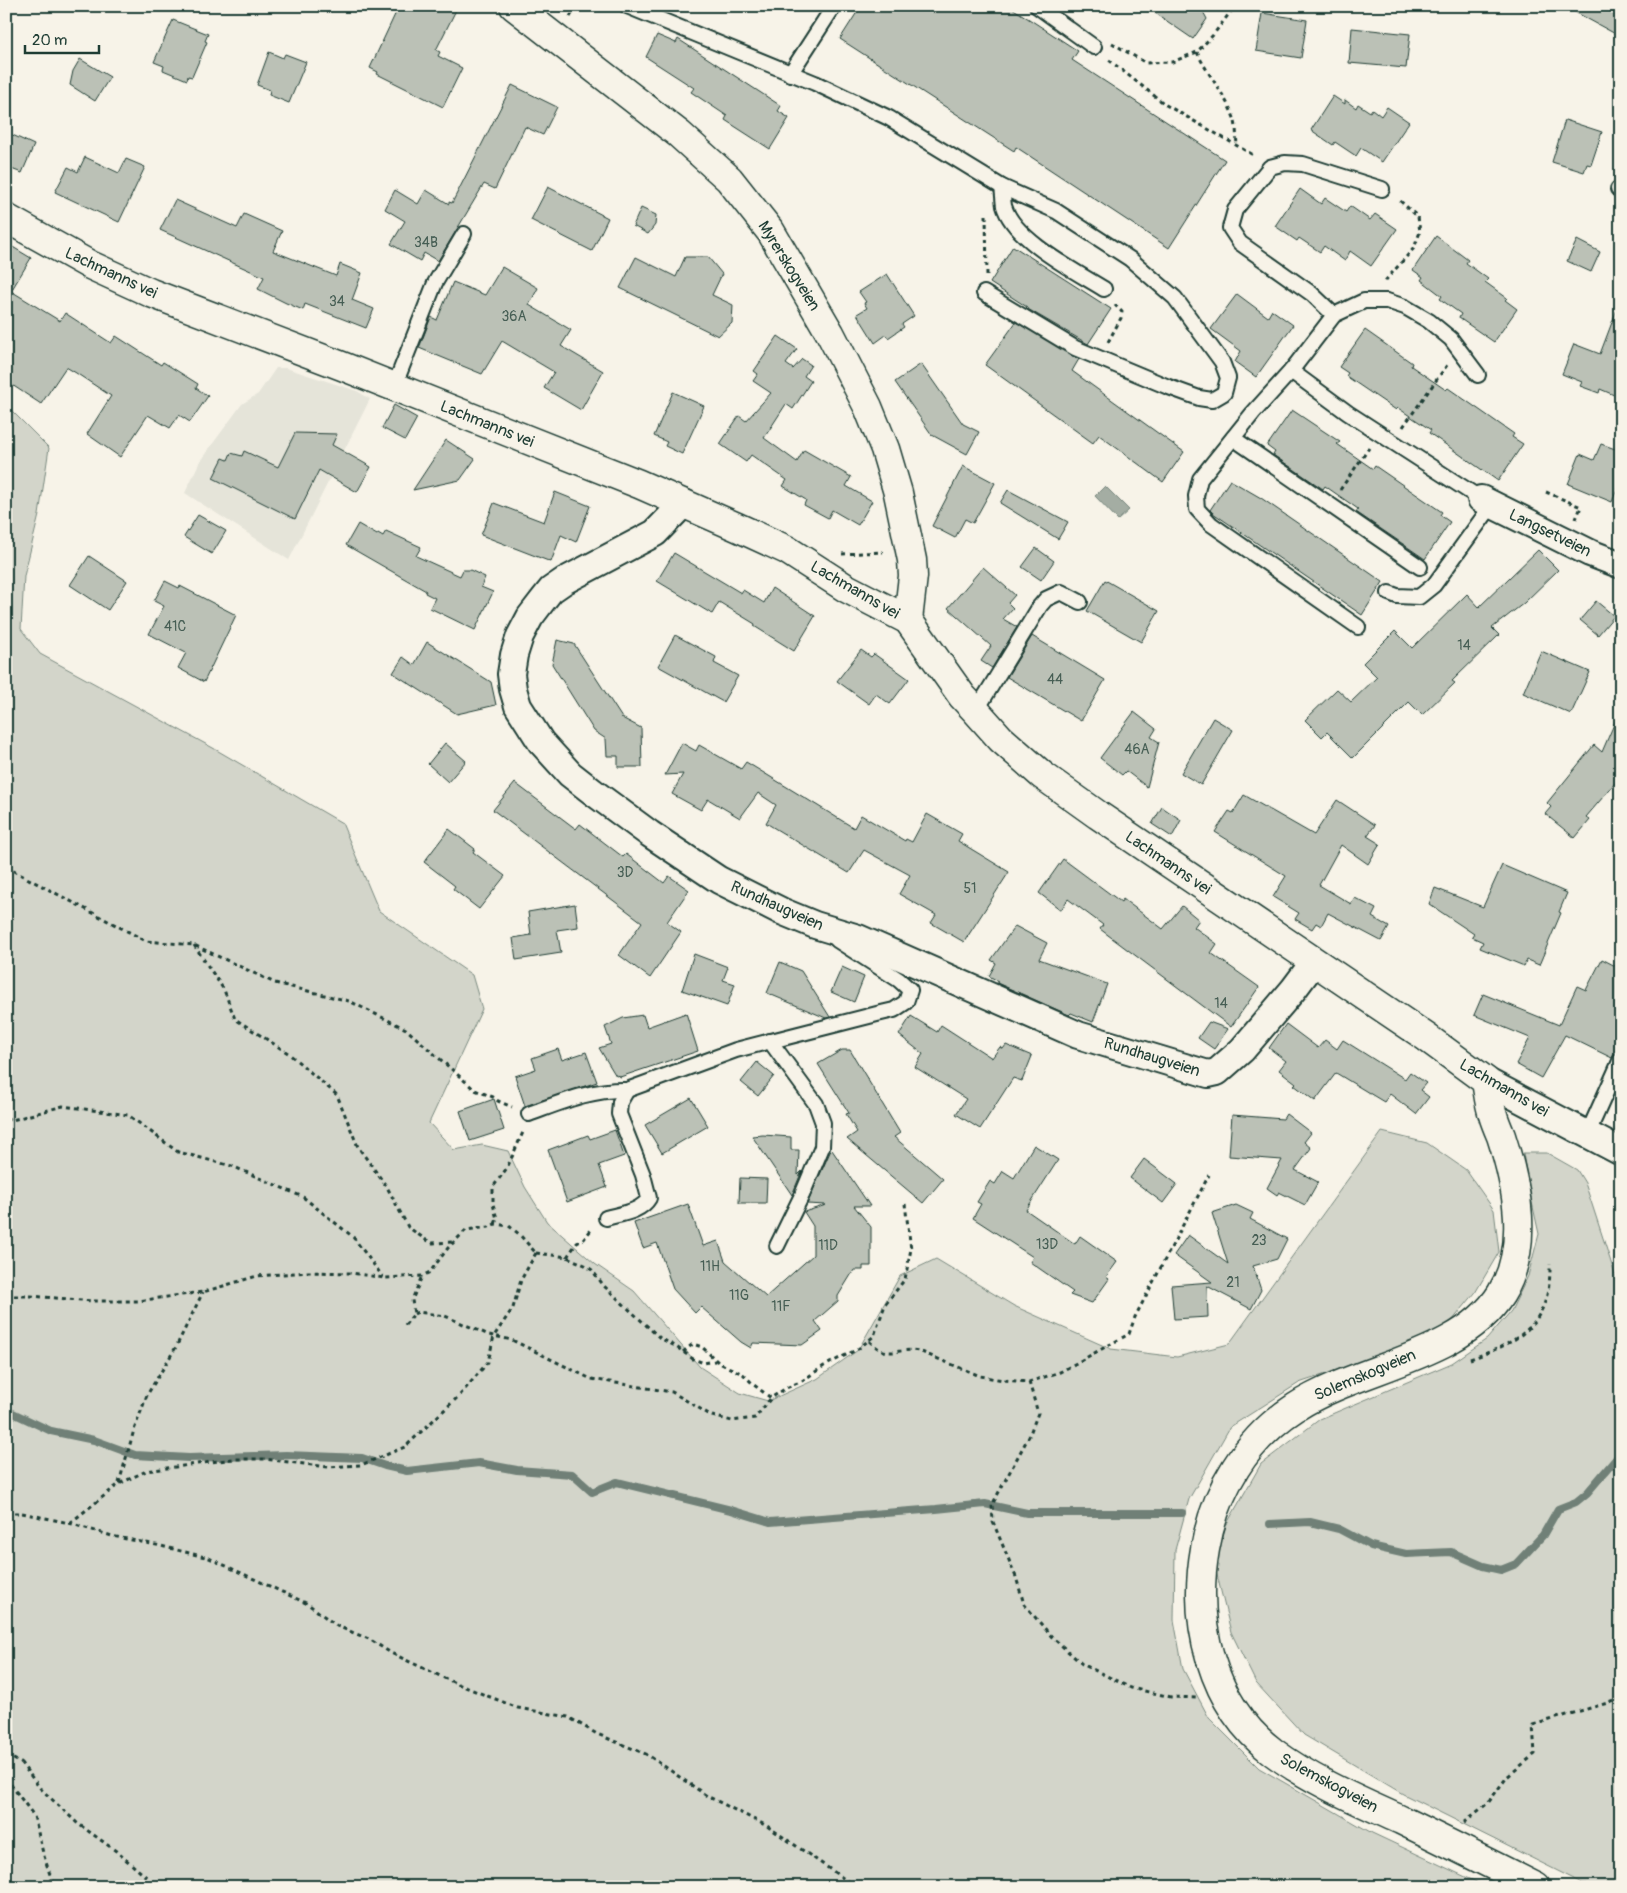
<svg xmlns="http://www.w3.org/2000/svg" width="1627" height="1893" font-family="Pangolin,sans-serif">
<style>
.built{fill:#e5e4d9}
.green{fill:#d3d5ca;stroke:#79897f}
.water{fill:#a4ada3;stroke:#6f8077}
.lines{fill:none;stroke-linecap:round;stroke-linejoin:round}
.stream{stroke:#6f8077;stroke-width:8}
.building{fill:#bbc1b6;stroke:#1f3d34}
.lane-casing{stroke:#1f3d34;stroke-width:18}
.street-casing{stroke:#1f3d34;stroke-width:30}
.secondary-casing{stroke:#1f3d34;stroke-width:31}
.path{stroke:#1f3d34;stroke-width:3;stroke-dasharray:4 4;stroke-linecap:butt}
.lane{stroke:#f7f3e8;stroke-width:14}
.street{stroke:#f7f3e8;stroke-width:26}
.secondary{stroke:#f7f3e8;stroke-width:28}
.labels{text-anchor:middle;dominant-baseline:central;stroke-width:5;stroke-linejoin:round;paint-order:stroke}
.number-label{font-size:14px;fill:#465e54}
.street-label{font-size:16px;fill:#1f3d34;stroke:#f7f3e8}
</style>
<rect width="100%" height="100%" fill="#f7f3e8"/>
<filter id="ink" filterUnits="userSpaceOnUse"><feTurbulence type="fractalNoise" baseFrequency=".02" numOctaves="2"/><feDisplacementMap in="SourceGraphic" scale="10" xChannelSelector="R" yChannelSelector="G"/><feConvolveMatrix kernelMatrix="1 2 1 2 8 2 1 2 1" color-interpolation-filters="sRGB"/></filter>
<g filter="url(#ink)">
<polygon class="built" points="276,368 286,368 357,391 370,399 289,560 185,493 200,461 242,404 258,394"/>
<g class="green">
<polygon points="6,408 10,409 49,448 39,515 24,576 21,629 40,654 213,748 342,823 379,911 472,975 482,1009 429,1123 454,1150 482,1145 508,1151 525,1187 547,1222 595,1264 634,1291 700,1367 740,1393 768,1401 817,1379 858,1350 900,1276 936,1259 1014,1306 1111,1349 1177,1357 1229,1344 1382,1132 1427,1143 1466,1170 1494,1210 1499,1252 1475,1293 1447,1327 1404,1348 1299,1383 1230,1427 1189,1499 1175,1550 1174,1620 1183,1669 1209,1718 1259,1768 1372,1833 1487,1887 6,1887"/>
<polygon points="1523,1153 1547,1153 1577,1170 1585,1183 1621,1293 1621,1887 1590,1887 1403,1794 1304,1735 1256,1683 1231,1632 1216,1571 1221,1534 1261,1464 1320,1419 1452,1363 1487,1339 1511,1311 1528,1276 1539,1234 1528,1184"/>
</g>
<polygon class="water" points="1105,486 1129,510 1118,520 1095,496"/>
<g class="lines">
<g class="stream">
<polyline points="6,1413 13,1413 51,1431 94,1440 135,1455 189,1458 286,1455 362,1458 385,1466 407,1471 479,1463 517,1470 572,1474 592,1492 617,1482 731,1510 770,1522 936,1509 985,1504 1027,1513 1182,1513"/>
<polyline points="1270,1524 1310,1522 1339,1529 1371,1546 1406,1554 1451,1552 1483,1566 1501,1570 1516,1564 1543,1535 1558,1509 1576,1502 1587,1493 1621,1453"/>
</g>
</g>
<g class="building">
<polygon points="399,6 458,6 436,50 440,52 438,56 462,68 443,107 377,74 378,72 370,68"/>
<polygon points="861,6 1009,6 1078,51 1072,60 1225,160 1169,248 1016,147 1014,151 840,39"/>
<polygon points="1145,6 1200,6 1207,19 1193,39"/>
<polygon points="1564,6 1621,6 1621,37"/>
<polygon points="1262,13 1307,20 1301,58 1256,51"/>
<polygon points="173,20 208,34 205,41 207,42 192,77 188,76 187,80 163,70 164,66 154,62"/>
<polygon points="1352,28 1410,34 1406,68 1349,63"/>
<polygon points="657,35 676,43 678,39 781,106 778,111 789,118 770,149 725,120 727,116 691,92 694,88 646,57"/>
<polygon points="269,52 283,58 285,54 306,62 289,103 269,95 270,90 257,85"/>
<polygon points="80,59 110,77 95,101 70,85 73,71"/>
<polygon points="512,85 557,107 543,135 525,127 495,189 484,184 438,261 424,253 420,261 391,244 405,221 385,209 395,190 418,204 426,190 449,204 449,202 452,203"/>
<polygon points="1333,96 1345,104 1345,100 1356,108 1358,104 1370,112 1372,109 1381,116 1387,107 1409,122 1382,162 1361,148 1356,156 1335,142 1333,145 1311,130"/>
<polygon points="1565,120 1602,132 1591,165 1587,164 1584,172 1552,162"/>
<polygon points="6,132 34,145 22,173 6,167"/>
<polygon points="85,157 119,173 126,159 145,167 119,222 55,192 68,167 78,172"/>
<polygon points="548,187 608,218 592,251 531,220"/>
<polygon points="1300,189 1321,204 1325,198 1346,212 1350,206 1370,220 1375,214 1397,229 1371,266 1350,251 1345,261 1324,246 1320,252 1299,238 1297,241 1275,226"/>
<polygon points="175,200 237,228 244,214 282,231 273,251 336,276 340,264 362,273 352,300 374,309 366,328 305,304 303,310 286,303 258,289 264,277 160,230"/>
<polygon points="641,208 656,215 655,225 648,234 633,226"/>
<polygon points="1436,236 1468,260 1466,263 1488,279 1485,282 1507,298 1505,300 1517,309 1494,342 1459,318 1461,314 1440,299 1442,296 1421,280 1423,277 1413,270"/>
<polygon points="1577,240 1600,252 1591,272 1567,261"/>
<polygon points="6,243 31,258 11,291 60,321 65,313 111,343 116,336 161,365 163,362 198,384 196,388 208,396 190,422 179,415 170,428 148,415 120,457 87,434 111,396 76,373 66,367 41,404 6,381"/>
<polygon points="1013,246 1111,309 1088,344 1026,308 1027,307 990,283"/>
<polygon points="636,257 676,277 685,257 708,257 722,274 712,295 733,305 732,323 718,336 620,288"/>
<polygon points="502,267 538,288 529,305 571,330 561,346 603,371 581,410 544,388 554,372 502,341 482,374 419,348 431,317 437,320 453,282 485,295"/>
<polygon points="887,274 914,316 902,324 904,327 888,338 886,335 875,343 857,314 867,308 864,303 866,302 859,292"/>
<polygon points="1237,294 1268,317 1272,310 1293,325 1256,377 1235,362 1241,351 1211,329"/>
<polygon points="1619,304 1621,305 1621,398 1600,389 1599,393 1580,386 1582,382 1562,374 1574,344 1600,354"/>
<polygon points="1016,322 1079,359 1072,371 1184,452 1163,482 1099,435 1093,443 985,365"/>
<polygon points="1365,330 1412,363 1411,366 1446,390 1448,388 1514,434 1512,437 1523,444 1498,481 1429,433 1431,430 1398,408 1396,410 1346,376 1348,373 1339,367"/>
<polygon points="778,336 797,349 786,364 793,369 802,359 811,365 804,376 811,381 793,409 786,404 764,438 797,462 804,450 851,477 846,486 872,501 858,525 832,510 828,518 804,505 806,500 783,486 787,480 751,455 746,462 720,444 739,416 746,421 771,393 753,381 758,374 754,371"/>
<polygon points="921,364 963,424 979,432 967,454 932,435 895,382"/>
<polygon points="673,392 704,406 682,454 665,446 667,442 654,436"/>
<polygon points="394,405 417,418 405,440 382,428"/>
<polygon points="1292,410 1340,442 1337,444 1373,469 1375,466 1442,512 1440,515 1450,522 1425,559 1356,512 1358,509 1325,486 1323,489 1273,455 1275,452 1267,446"/>
<polygon points="295,433 337,434 332,445 371,467 357,492 319,470 295,519 213,478 223,458 228,460 231,453 242,456 244,451 278,467"/>
<polygon points="446,440 475,459 460,480 413,490"/>
<polygon points="1601,444 1621,451 1621,479 1612,502 1568,484 1580,454 1594,460"/>
<polygon points="963,466 995,483 973,523 965,519 955,538 932,526"/>
<polygon points="1230,480 1261,498 1383,582 1362,615 1213,513 1210,510"/>
<polygon points="1008,490 1068,522 1058,539 1000,503"/>
<polygon points="555,492 590,506 576,542 561,535 551,562 481,535 494,503 544,522"/>
<polygon points="198,515 226,531 212,554 184,537"/>
<polygon points="358,524 377,535 378,533 383,536 386,531 421,547 416,556 460,576 463,570 470,570 485,577 481,587 493,592 475,630 430,608 435,598 425,593 426,591 346,545"/>
<polygon points="1036,548 1054,561 1041,580 1022,567"/>
<polygon points="1538,550 1558,570 1524,603 1492,628 1499,635 1452,681 1455,683 1422,715 1409,702 1353,758 1327,732 1322,737 1305,720 1337,689 1351,702 1377,677 1363,663 1395,631 1412,648 1467,594 1479,607"/>
<polygon points="674,553 741,593 743,590 764,603 772,588 815,616 794,651 754,626 755,624 719,602 712,614 657,581"/>
<polygon points="89,556 127,581 108,610 70,585"/>
<polygon points="983,567 1015,595 1008,603 1013,608 1003,619 1017,627 992,668 981,661 991,646 948,608"/>
<polygon points="1105,580 1159,611 1141,642 1087,611"/>
<polygon points="165,581 179,588 180,586 236,615 204,682 178,668 186,653 149,634 164,606 154,601"/>
<polygon points="1596,601 1614,616 1598,635 1580,620"/>
<polygon points="675,635 716,657 714,663 738,676 723,702 658,666"/>
<polygon points="1032,636 1105,680 1081,721 1007,677"/>
<polygon points="557,640 574,644 622,718 641,728 642,767 618,767 618,756 607,756 606,739 594,731 552,664"/>
<polygon points="427,642 491,682 496,705 457,714 393,673 403,657 414,665"/>
<polygon points="861,650 871,657 874,654 909,679 890,704 876,694 869,704 837,681"/>
<polygon points="1541,651 1590,672 1571,714 1523,693"/>
<polygon points="1621,708 1621,776 1586,817 1590,820 1575,838 1545,814 1551,807 1547,803 1594,745 1602,752"/>
<polygon points="1134,712 1156,729 1151,737 1159,742 1147,787 1126,771 1122,775 1100,758"/>
<polygon points="1213,718 1233,730 1201,785 1181,773"/>
<polygon points="445,743 466,761 448,782 428,764"/>
<polygon points="682,743 696,751 699,745 741,769 746,762 854,828 861,815 905,841 906,839 912,842 927,814 962,834 958,841 1009,872 964,942 931,923 936,915 899,894 910,875 864,850 849,873 766,823 776,805 758,793 740,818 708,799 701,810 672,794 683,774 665,775"/>
<polygon points="515,783 576,829 580,824 623,857 626,854 664,883 669,876 689,890 667,922 681,932 650,978 619,955 642,922 493,810"/>
<polygon points="1244,795 1314,835 1337,800 1375,825 1367,836 1380,844 1368,864 1341,845 1319,885 1351,904 1355,898 1376,909 1372,917 1389,927 1381,941 1328,913 1321,926 1316,923 1312,929 1295,919 1299,913 1273,897 1286,876 1215,832 1229,811 1233,813"/>
<polygon points="1162,807 1181,820 1172,837 1152,824"/>
<polygon points="449,829 475,849 473,852 505,876 479,909 453,889 455,886 424,862"/>
<polygon points="1063,859 1121,902 1123,899 1163,929 1182,906 1199,920 1194,927 1217,944 1211,953 1259,987 1231,1027 1100,929 1103,925 1068,899 1061,910 1039,893"/>
<polygon points="1502,865 1567,893 1559,912 1561,913 1539,965 1527,960 1524,966 1480,948 1483,942 1472,937 1474,934 1429,904 1435,888 1483,907"/>
<polygon points="575,904 578,927 557,930 561,953 516,960 513,938 531,935 528,912"/>
<polygon points="1015,926 1047,943 1039,959 1107,984 1093,1022 1071,1013 1069,1015 997,983 998,981 989,976 996,963 991,960"/>
<polygon points="694,954 728,967 723,980 735,984 727,1006 682,990"/>
<polygon points="1602,959 1621,969 1621,1050 1616,1052 1612,1058 1565,1035 1541,1078 1516,1064 1530,1038 1474,1015 1483,994 1559,1025 1577,986 1586,990"/>
<polygon points="780,962 801,971 830,1017 826,1018 767,993"/>
<polygon points="842,967 864,977 854,1002 831,992"/>
<polygon points="686,1013 698,1051 620,1077 619,1075 616,1076 599,1048 611,1044 605,1027 623,1018 643,1015 647,1027"/>
<polygon points="911,1016 937,1032 941,1025 992,1058 1000,1047 1003,1049 1006,1045 1032,1056 1022,1081 1013,1078 980,1129 956,1114 966,1099 915,1067 923,1054 899,1035"/>
<polygon points="1209,1022 1228,1029 1214,1049 1198,1038"/>
<polygon points="1286,1024 1318,1048 1325,1040 1337,1049 1343,1040 1405,1079 1410,1072 1426,1083 1420,1090 1429,1097 1416,1114 1390,1094 1384,1102 1336,1073 1315,1101 1294,1085 1296,1083 1279,1070 1286,1061 1269,1048"/>
<polygon points="558,1049 562,1060 586,1052 597,1082 525,1106 515,1076 536,1069 532,1058"/>
<polygon points="842,1050 850,1050 874,1090 900,1133 894,1137 943,1179 923,1203 847,1139 857,1132 846,1114 849,1113 818,1064"/>
<polygon points="757,1062 774,1076 758,1096 741,1082"/>
<polygon points="691,1098 708,1126 662,1153 645,1125"/>
<polygon points="494,1099 504,1130 470,1141 460,1111"/>
<polygon points="1286,1114 1311,1133 1304,1142 1311,1148 1295,1170 1318,1182 1305,1205 1279,1192 1277,1195 1267,1188 1282,1160 1229,1156 1232,1115 1283,1119"/>
<polygon points="615,1130 624,1156 599,1165 607,1187 567,1202 548,1150 588,1135 590,1139"/>
<polygon points="763,1135 791,1137 791,1150 799,1150 798,1175 802,1171 792,1195 752,1136"/>
<polygon points="1034,1145 1058,1160 1026,1210 1075,1244 1080,1236 1117,1262 1106,1277 1109,1279 1092,1303 1070,1295 1073,1292 1030,1262 1033,1257 973,1218 981,1204 977,1202 990,1181 995,1184 1003,1171 1014,1178"/>
<polygon points="832,1150 870,1206 854,1206 871,1227 871,1266 863,1266 863,1270 854,1270 838,1296 838,1301 815,1321 822,1331 802,1345 753,1343 751,1348 741,1342 701,1307 695,1313 673,1289 657,1243 643,1248 634,1223 688,1204 703,1246 718,1241 725,1261 766,1297 813,1255 813,1226 804,1212 826,1205 807,1204 830,1152"/>
<polygon points="1144,1159 1177,1184 1163,1203 1130,1178"/>
<polygon points="740,1178 767,1179 766,1203 739,1203"/>
<polygon points="1236,1205 1253,1213 1250,1219 1287,1239 1277,1259 1253,1266 1261,1290 1251,1309 1207,1286 1208,1317 1174,1319 1171,1285 1212,1282 1174,1255 1188,1235 1228,1264 1212,1213"/>
</g>
<g class="lines">
<g class="lane-casing">
<g id="lane">
<polyline points="627,6 815,83 889,118 1002,187 1056,211 1130,259 1175,298 1222,362 1228,378 1224,393 1212,400 1199,398 1166,386 1075,348 984,293"/>
<polyline points="1037,6 1094,47"/>
<polyline points="790,74 834,6"/>
<path d="M1002,187C1003,193 1003,200 1004,206C1014,240 1075,271 1104,289"/>
<polyline points="1618,189 1621,190"/>
<polyline points="1334,315 1312,294 1240,243 1230,228 1235,210 1270,167 1285,163 1303,164 1382,189"/>
<polyline points="1291,371 1348,413 1481,499"/>
<polyline points="394,387 435,283 464,234"/>
<polyline points="1233,438 1420,567"/>
<polyline points="1389,593 1397,596 1419,597 1434,585 1492,505"/>
<polyline points="1358,627 1211,524 1197,509 1196,496 1200,479 1253,413 1291,371 1334,315 1364,301 1387,301 1405,307 1429,321 1451,339 1478,375"/>
<polyline points="976,711 1040,606 1046,599 1061,592 1080,602"/>
<polyline points="770,1041 816,1104 823,1123 822,1147 802,1195 777,1246"/>
<path d="M529,1114C562,1102 591,1089 627,1090L736,1050L877,1014L894,1010L906,1002L910,990L899,980L837,940"/>
<polyline points="1587,1135 1621,1059"/>
<path d="M606,1218C620,1214 641,1212 649,1198L643,1175L619,1114L620,1102L627,1090"/>
</g>
</g>
<g class="street-casing">
<g id="street">
<polyline points="1481,499 1590,553 1621,565"/>
<polyline points="684,503 655,533 564,581 551,590 543,600 530,617 520,636 514,655 511,674 513,689 518,706 541,742 570,774 593,792 650,834 719,880 781,911 815,925 858,938 1078,1035 1208,1074 1217,1072 1242,1050 1293,990 1314,962"/>
<polyline points="1486,1081 1621,1152"/>
</g>
</g>
<g class="secondary-casing">
<g id="secondary">
<polyline points="514,6 679,134 729,179 771,232 830,333 868,407 885,449 898,493 912,560 913,576 908,620"/>
<path d="M6,218L90,265L151,293L342,366L639,484L737,527L787,550L846,588L908,620L962,696L976,711L1001,739L1042,775L1098,815L1426,1037L1486,1081C1488,1092 1489,1104 1493,1115C1495,1122 1498,1129 1501,1136C1517,1185 1530,1247 1501,1294C1462,1357 1357,1367 1296,1407C1246,1439 1215,1491 1205,1549C1192,1622 1211,1705 1273,1752C1312,1781 1357,1800 1401,1820C1446,1842 1491,1864 1536,1887"/>
</g>
</g>
<g class="path">
<polyline points="570,17 576,6"/>
<polyline points="1112,43 1146,63 1172,62 1197,52 1213,35 1235,6"/>
<path d="M1197,52C1207,74 1225,94 1234,118C1237,126 1236,137 1237,145"/>
<polyline points="1109,60 1166,105 1255,156"/>
<polyline points="986,215 987,276"/>
<polyline points="1385,281 1414,248 1420,232 1418,217 1398,199"/>
<polyline points="1108,342 1121,318 1122,312 1115,305"/>
<polyline points="1403,427 1447,365"/>
<polyline points="1340,490 1369,448"/>
<polyline points="1546,492 1581,507 1576,519"/>
<polyline points="842,554 883,552"/>
<polyline points="6,867 146,941 194,945 275,983 349,1001 406,1029 475,1090 493,1097 498,1101 512,1107"/>
<polyline points="194,945 224,990 235,1019 288,1053 337,1095 358,1147 387,1187 408,1227 426,1240 433,1243 454,1242"/>
<polyline points="6,1119 12,1120 63,1106 128,1115 178,1152 232,1166 303,1197 353,1237 383,1277"/>
<polyline points="495,1224 497,1219 493,1204 493,1187 507,1168 524,1130"/>
<polyline points="536,1253 567,1257 585,1265 592,1270 604,1286 660,1338 675,1346 693,1359 704,1363 715,1361"/>
<polyline points="567,1257 577,1243 584,1239 591,1230"/>
<polyline points="6,1296 31,1296 93,1301 138,1301 203,1292 257,1276 308,1272 352,1273 384,1278 422,1276 430,1272 448,1248 466,1230 489,1227 495,1224 509,1226 519,1234 536,1253"/>
<polyline points="414,1314 418,1312 445,1316 489,1335 512,1340 591,1379 672,1392 712,1416 732,1421 755,1418 771,1398"/>
<polyline points="405,1325 414,1314 412,1300 422,1276"/>
<path d="M869,1341C890,1361 895,1347 919,1351L980,1376L1003,1380L1029,1382L1060,1372L1129,1334L1135,1317L1209,1175"/>
<polyline points="683,1352 693,1344 702,1347 719,1363 743,1374 754,1385 771,1398 786,1388 802,1381 824,1366 858,1349 874,1336 885,1305 905,1279 911,1249 905,1204"/>
<path d="M1470,1359C1521,1342 1551,1323 1550,1264"/>
<polyline points="1029,1382 1038,1413 1029,1436 992,1505 993,1522 1016,1577 1024,1604 1052,1637 1082,1664 1131,1688 1171,1697 1198,1698"/>
<polyline points="119,1483 134,1430 147,1395 176,1347 203,1292"/>
<polyline points="6,1513 22,1513 69,1523 112,1536 161,1546 209,1558 308,1604 337,1626 369,1639 391,1653 455,1683 518,1708 568,1717 597,1734 648,1755 707,1796 767,1826 856,1887"/>
<polyline points="70,1523 119,1484 146,1471 233,1459 264,1459 329,1467 361,1465 405,1447 460,1395 488,1362 494,1336 513,1308 521,1280 536,1253"/>
<polyline points="6,1755 21,1763 40,1788 77,1823 116,1851 158,1887"/>
<polyline points="6,1778 34,1816 43,1853 54,1887"/>
<polyline points="1464,1822 1488,1803 1507,1777 1535,1754 1533,1725 1621,1699"/>
</g>
<use href="#lane" class="lane"/>
<use href="#street" class="street"/>
<use href="#secondary" class="secondary"/>
</g>
</g>
<g class="labels">
<g class="number-label">
<text x="426" y="242">34B</text>
<text x="337" y="301">34</text>
<text x="514" y="316">36A</text>
<text x="175" y="626">41C</text>
<text x="1464" y="645">14</text>
<text x="1055" y="679">44</text>
<text x="1137" y="749">46A</text>
<text x="625" y="872">3D</text>
<text x="970" y="888">51</text>
<text x="1221" y="1003">14</text>
<text x="1259" y="1240">23</text>
<text x="1047" y="1244">13D</text>
<text x="828" y="1245">11D</text>
<text x="710" y="1266">11H</text>
<text x="1233" y="1282">21</text>
<text x="739" y="1295">11G</text>
<text x="781" y="1306">11F</text>
</g>
<g class="street-label">
<text transform="translate(789 266) rotate(58)">Myrerskogveien</text>
<text transform="translate(111 273) rotate(25)">Lachmanns vei</text>
<text transform="translate(487 424) rotate(22)">Lachmanns vei</text>
<text transform="translate(1550 533) rotate(26)">Langsetveien</text>
<text transform="translate(855 590) rotate(30)">Lachmanns vei</text>
<text transform="translate(1168 863) rotate(34)">Lachmanns vei</text>
<text transform="translate(777 906) rotate(24)">Rundhaugveien</text>
<text transform="translate(1152 1057) rotate(17)">Rundhaugveien</text>
<text transform="translate(1504 1088) rotate(30)">Lachmanns vei</text>
<text transform="translate(1365 1375) rotate(-23)">Solemskogveien</text>
<text transform="translate(1329 1783) rotate(28)">Solemskogveien</text>
</g>
</g>
<rect width="1627" height="1893" fill="none" stroke="#f7f3e8" stroke-width="25"/>
<rect x="12" y="12" width="1602" height="1868" fill="none" stroke="#1f3d34" stroke-width="2" filter="url(#ink)"/>
<path d="M25 45v8h74v-8" fill="none" stroke="#1f3d34" stroke-width="2.5"/>
<text x="32" y="45" font-size="15" fill="#1f3d34" stroke="#f7f3e8" stroke-width="4" paint-order="stroke">20 m</text>
</svg>
